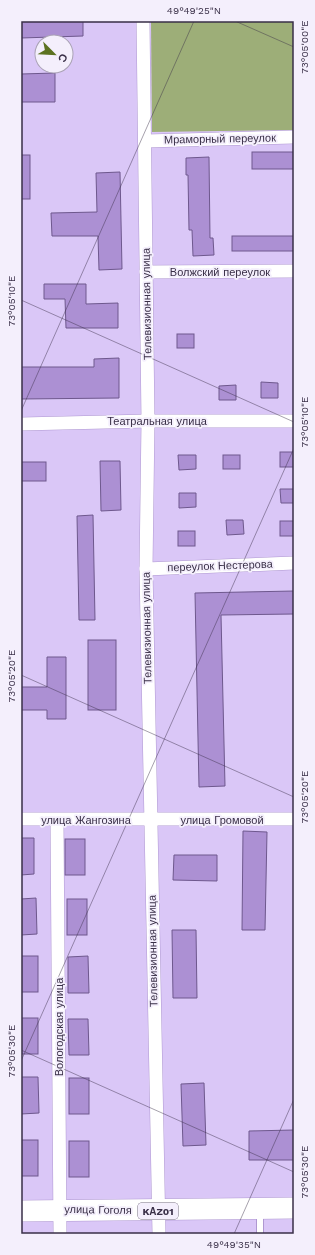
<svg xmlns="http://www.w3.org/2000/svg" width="315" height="1255" font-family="'Work Sans',sans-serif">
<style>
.green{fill:#9dae78}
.building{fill:#ac90d3;stroke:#6e588d}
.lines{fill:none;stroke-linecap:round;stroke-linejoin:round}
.service-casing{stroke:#af98d1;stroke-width:8}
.minor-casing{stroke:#af98d1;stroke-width:14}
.trunk-casing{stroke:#af98d1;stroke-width:22}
.service{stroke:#fff;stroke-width:6}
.minor{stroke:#fff;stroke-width:13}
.trunk{stroke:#fff;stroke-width:21}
.ticks{fill:none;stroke:#392f47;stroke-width:1;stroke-opacity:0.45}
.labels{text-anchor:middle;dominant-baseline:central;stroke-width:3.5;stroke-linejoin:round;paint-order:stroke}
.shield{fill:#f4effc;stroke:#71697d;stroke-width:1}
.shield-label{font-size:10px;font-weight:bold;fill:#392f47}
.street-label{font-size:11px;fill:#392f47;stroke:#f4effc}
.neatline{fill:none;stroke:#392f47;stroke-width:1.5}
.ticks-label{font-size:10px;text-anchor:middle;fill:#392f47}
</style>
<rect width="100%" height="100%" fill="#dac7f7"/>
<polygon class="green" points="151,21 294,21 294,130 152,132"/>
<g class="building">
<polygon points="21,21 83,21 83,36 21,38"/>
<polygon points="55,73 55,102 21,102 21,74"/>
<rect x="252" y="152" width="42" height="17"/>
<rect x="21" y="155" width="9" height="44"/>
<polygon points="209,157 210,238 213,238 214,255 193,256 192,230 189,230 188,175 186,175 186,158"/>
<polygon points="120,172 122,269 99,270 98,236 52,236 51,213 97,212 96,173"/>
<rect x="232" y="236" width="62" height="15"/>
<polygon points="44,284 86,284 86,304 118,303 118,328 66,328 65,299 44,299"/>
<rect x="177" y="334" width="17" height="14"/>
<polygon points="119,358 119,398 21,399 21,367 94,367 94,359"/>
<polygon points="261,382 278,383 278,398 261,398"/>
<polygon points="236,385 236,400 219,400 219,386"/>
<rect x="280" y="452" width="14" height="15"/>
<polygon points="178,455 196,455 196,469 179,470"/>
<rect x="223" y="455" width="17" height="14"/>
<polygon points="100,461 120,461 121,510 101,511"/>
<rect x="21" y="462" width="25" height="19"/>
<polygon points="280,489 294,489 294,503 281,503"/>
<polygon points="179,493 196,493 196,507 179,508"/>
<polygon points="93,515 95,620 79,620 77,516"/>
<polygon points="226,520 243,520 244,534 227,535"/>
<rect x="280" y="521" width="14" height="15"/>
<rect x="178" y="531" width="17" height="15"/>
<polygon points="294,591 294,614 221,615 225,786 199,787 195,593"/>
<rect x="88" y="640" width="28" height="70"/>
<polygon points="47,657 66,657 66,719 47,719 47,710 21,710 21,687 47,687"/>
<polygon points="243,831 267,832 265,930 242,930"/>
<polygon points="21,838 34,838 34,874 21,875"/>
<rect x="65" y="839" width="20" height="36"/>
<polygon points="174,855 217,855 217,881 173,880"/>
<polygon points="36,898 37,934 21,935 21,899"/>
<rect x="67" y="899" width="20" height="36"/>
<polygon points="172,930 196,930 197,998 173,998"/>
<rect x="21" y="956" width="17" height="36"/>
<polygon points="88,956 89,993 68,993 68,957"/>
<rect x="21" y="1018" width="17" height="36"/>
<polygon points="68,1019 88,1019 89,1055 69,1055"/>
<polygon points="21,1077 38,1077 39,1113 21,1114"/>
<rect x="69" y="1078" width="20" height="36"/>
<polygon points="204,1083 206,1145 183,1146 181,1084"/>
<polygon points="294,1130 294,1160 249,1160 249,1131"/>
<rect x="21" y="1140" width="17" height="36"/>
<rect x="69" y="1141" width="20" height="36"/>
</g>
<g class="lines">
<g class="service-casing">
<polyline id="service" points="260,1234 260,1212"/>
</g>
<g class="minor-casing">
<g id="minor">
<polyline points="143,21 148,421 146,569 159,1234"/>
<polyline points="146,141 294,137"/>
<polyline points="146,272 294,271"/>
<polyline points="21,424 148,421 294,421"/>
<polyline points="146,569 294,563"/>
<polyline points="21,819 294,819"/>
<polyline points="57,820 60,1234"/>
</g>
</g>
<g class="trunk-casing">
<polyline id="trunk" points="21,1211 294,1208"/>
</g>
<use href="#service" class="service"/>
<use href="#minor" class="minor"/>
<use href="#trunk" class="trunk"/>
</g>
<path class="ticks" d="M235,21L294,47M21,300L294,422M21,411L194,21M21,675L294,797M21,1050L294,1172M21,1061L294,448M234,1234L294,1099"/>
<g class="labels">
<rect class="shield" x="138" y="1203" width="40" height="16" rx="3"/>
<g class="shield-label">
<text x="158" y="1211">KАZ01</text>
</g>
<g class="street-label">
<text transform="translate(220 139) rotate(-1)">Мраморный переулок</text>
<text x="220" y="272">Волжский переулок</text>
<text transform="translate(147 304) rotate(-91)">Телевизионная улица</text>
<text x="157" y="421">Театральная улица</text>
<text transform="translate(220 566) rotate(-2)">переулок Нестерова</text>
<text transform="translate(147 628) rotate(-91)">Телевизионная улица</text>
<text x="86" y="820">улица Жангозина</text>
<text x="222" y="820">улица Громовой</text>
<text transform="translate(153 951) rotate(-91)">Телевизионная улица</text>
<text transform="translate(59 1027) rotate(-90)">Вологодская улица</text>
<text transform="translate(98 1210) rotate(1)">улица Гоголя</text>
</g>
</g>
<rect width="315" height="1255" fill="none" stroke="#f4effc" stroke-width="44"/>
<g transform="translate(54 54) rotate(114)"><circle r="19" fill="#f4effc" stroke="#a9a2b4"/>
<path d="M0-3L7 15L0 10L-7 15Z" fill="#5c7221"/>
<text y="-6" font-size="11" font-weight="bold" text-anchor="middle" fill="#392f47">С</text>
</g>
<rect x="22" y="22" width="271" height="1211" class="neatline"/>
<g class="ticks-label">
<text x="194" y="14">49°49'25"N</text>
<text transform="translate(304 47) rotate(-90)" y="4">73°05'00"E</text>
<text transform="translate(11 301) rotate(-90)" y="4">73°05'10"E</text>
<text transform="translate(304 422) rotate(-90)" y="4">73°05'10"E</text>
<text transform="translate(11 676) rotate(-90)" y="4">73°05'20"E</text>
<text transform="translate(304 797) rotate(-90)" y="4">73°05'20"E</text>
<text transform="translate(11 1051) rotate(-90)" y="4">73°05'30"E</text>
<text transform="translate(304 1172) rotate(-90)" y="4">73°05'30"E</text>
<text x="234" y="1248">49°49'35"N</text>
</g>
</svg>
